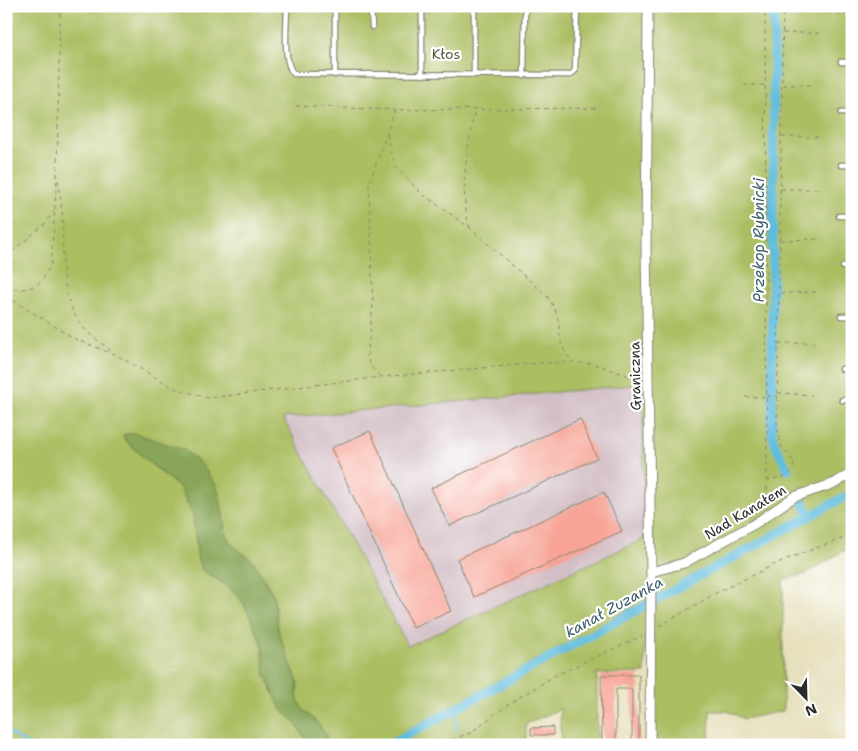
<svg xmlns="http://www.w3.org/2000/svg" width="858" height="751" font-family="'Shantell Sans',sans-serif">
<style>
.industrial{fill:#d2bec5}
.green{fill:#abbe62;stroke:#6b7446;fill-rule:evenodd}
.forest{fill:#88a558;stroke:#5a6842}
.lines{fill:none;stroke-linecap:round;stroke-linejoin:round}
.stream{stroke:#5ebcdc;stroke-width:2.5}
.canal{stroke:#5ebcdc;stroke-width:9}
.building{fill:#f7a496}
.lane-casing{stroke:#898674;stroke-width:7}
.street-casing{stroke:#898674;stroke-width:11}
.path{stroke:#898674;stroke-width:1;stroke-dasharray:4 4;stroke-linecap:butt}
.lane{stroke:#fff;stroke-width:4.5}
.street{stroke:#fff;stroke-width:9}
.labels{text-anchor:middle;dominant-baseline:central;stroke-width:4.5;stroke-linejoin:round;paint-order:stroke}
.park-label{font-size:14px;fill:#585e3e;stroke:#fff}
.street-label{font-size:14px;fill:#2b2b2b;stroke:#fff}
.water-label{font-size:15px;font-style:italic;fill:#3d5e69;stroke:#fff}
</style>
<rect width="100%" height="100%" fill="#fff"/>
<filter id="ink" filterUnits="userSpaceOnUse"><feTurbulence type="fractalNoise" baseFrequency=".02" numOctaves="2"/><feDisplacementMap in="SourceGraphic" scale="10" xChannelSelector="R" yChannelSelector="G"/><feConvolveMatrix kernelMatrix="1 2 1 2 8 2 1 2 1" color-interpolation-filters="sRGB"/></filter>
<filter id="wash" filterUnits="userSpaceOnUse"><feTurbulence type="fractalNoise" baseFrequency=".0096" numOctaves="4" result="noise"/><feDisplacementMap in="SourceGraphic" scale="20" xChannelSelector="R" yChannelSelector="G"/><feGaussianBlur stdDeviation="1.12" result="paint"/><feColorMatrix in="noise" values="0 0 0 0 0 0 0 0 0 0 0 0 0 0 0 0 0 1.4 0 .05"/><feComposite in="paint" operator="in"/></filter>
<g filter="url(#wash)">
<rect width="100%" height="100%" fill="#e7e0bd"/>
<polygon class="industrial" points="644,384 644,539 408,646 283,418"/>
<path class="green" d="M6,6H852V548L843,551L806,574L783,580V711L744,719L728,711H710L709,745H652L654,635L645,639V673L597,674V745H561L560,709L526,724V745H394L632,614V608L380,745H6ZM643,384L644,539L408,646L283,418Z"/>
<polygon class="forest" points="134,433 184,450 201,464 216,485 220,497 226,534 230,543 254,562 273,594 279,634 298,682 297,697 302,709 314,719 327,736 323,745 309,745 294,721 281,709 265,674 262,643 243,602 229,587 203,571 198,561 193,515 180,488 145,459 125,440 123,435"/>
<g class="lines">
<g class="stream">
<polyline points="454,710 458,730"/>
<polyline points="6,731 29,745"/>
<polyline points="459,744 459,745"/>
</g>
<g class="canal">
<polyline points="774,6 772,432 775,445 788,470"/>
<polyline points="802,500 810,516"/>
<polyline points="389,745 852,493"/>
</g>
</g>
<g id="blocks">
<g class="building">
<polygon points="580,419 597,458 449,526 431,488"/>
<polygon points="370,431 451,611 413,628 331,448"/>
<polygon points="604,492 622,531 474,597 457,559"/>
<polygon points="601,675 639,675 639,745 632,745 632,689 616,689 616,745 602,745"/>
<polygon points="553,727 553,735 531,735 531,728"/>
</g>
</g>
</g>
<g filter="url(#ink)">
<use href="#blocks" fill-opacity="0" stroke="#898674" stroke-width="1"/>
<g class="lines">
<g class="lane-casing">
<g id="lane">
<path d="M287,6C287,23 282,63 294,74L570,75L575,71L577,6"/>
<polyline points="371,6 372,27"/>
<polyline points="474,6 474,75"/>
<polyline points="840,11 852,11"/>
<polyline points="841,62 852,62"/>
<polyline points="335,75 335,6"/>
<polyline points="422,75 422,6"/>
<polyline points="524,76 525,6"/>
<polyline points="841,113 852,113"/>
<polyline points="841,165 852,165"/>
<polyline points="839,216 852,216"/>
<polyline points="843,267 852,267"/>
<polyline points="841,316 852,316"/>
<polyline points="842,369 852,369"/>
<polyline points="842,400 852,399"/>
</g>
</g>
<g class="street-casing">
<g id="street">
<polyline points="648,6 646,245 651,572 650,745"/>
<polyline points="651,572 684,563 756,523 794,497 835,483 852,473"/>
</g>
</g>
<g class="path">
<polyline points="765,6 767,499"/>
<polyline points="783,33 820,33"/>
<polyline points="744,85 765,85"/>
<polyline points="783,85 813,85"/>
<polyline points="296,106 395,110 598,108"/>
<path d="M387,135L395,166L421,193L470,228L547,296C550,301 553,305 555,310C564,332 553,339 572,361"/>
<polyline points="782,137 821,137"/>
<path d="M58,180C59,190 61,200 62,211C65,246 57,289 78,320C86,334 103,344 115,354"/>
<polyline points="781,189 822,189"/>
<path d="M470,228C458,191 468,146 475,109"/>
<polyline points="781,240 820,239"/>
<polyline points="6,256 44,225 54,211"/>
<path d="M6,288C31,292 42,287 51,263L57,177L60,6"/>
<polyline points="780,293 816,292"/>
<polyline points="6,296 75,339 118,356 174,388 208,398 381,377 539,363 573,362 595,364 640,380"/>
<polyline points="779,343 818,343"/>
<polyline points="380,376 373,369 367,358 373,305 369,184 395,110"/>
<polyline points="778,393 812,395"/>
<polyline points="767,396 778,396"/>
<polyline points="745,397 765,397"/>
<polyline points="766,480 784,477 793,471 794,462 781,446 777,426 783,6"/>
<polyline points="749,517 767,499 778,498"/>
<polyline points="659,626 716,593 784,560 852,535"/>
<polyline points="437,745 470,733 510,703 556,675 642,636"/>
</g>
<use href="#lane" class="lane"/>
<use href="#street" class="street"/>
</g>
</g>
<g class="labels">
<g class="park-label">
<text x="446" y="54">Kłos</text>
</g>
<g class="street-label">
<text transform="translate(635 376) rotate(-91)">Graniczna</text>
<text transform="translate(745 512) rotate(-31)">Nad Kanałem</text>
</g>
<g class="water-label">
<text transform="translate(759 240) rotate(-90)">Przekop Rybnicki</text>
<text transform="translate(614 607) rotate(-29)">kanał Zuzanka</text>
</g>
</g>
<rect width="858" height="751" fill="none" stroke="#fff" stroke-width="25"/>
<g transform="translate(806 698) rotate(157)" stroke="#ffffff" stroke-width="4" paint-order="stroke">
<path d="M0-4L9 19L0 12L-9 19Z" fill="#2b2b2b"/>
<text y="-8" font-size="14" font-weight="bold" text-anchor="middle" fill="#2b2b2b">N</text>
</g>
</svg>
